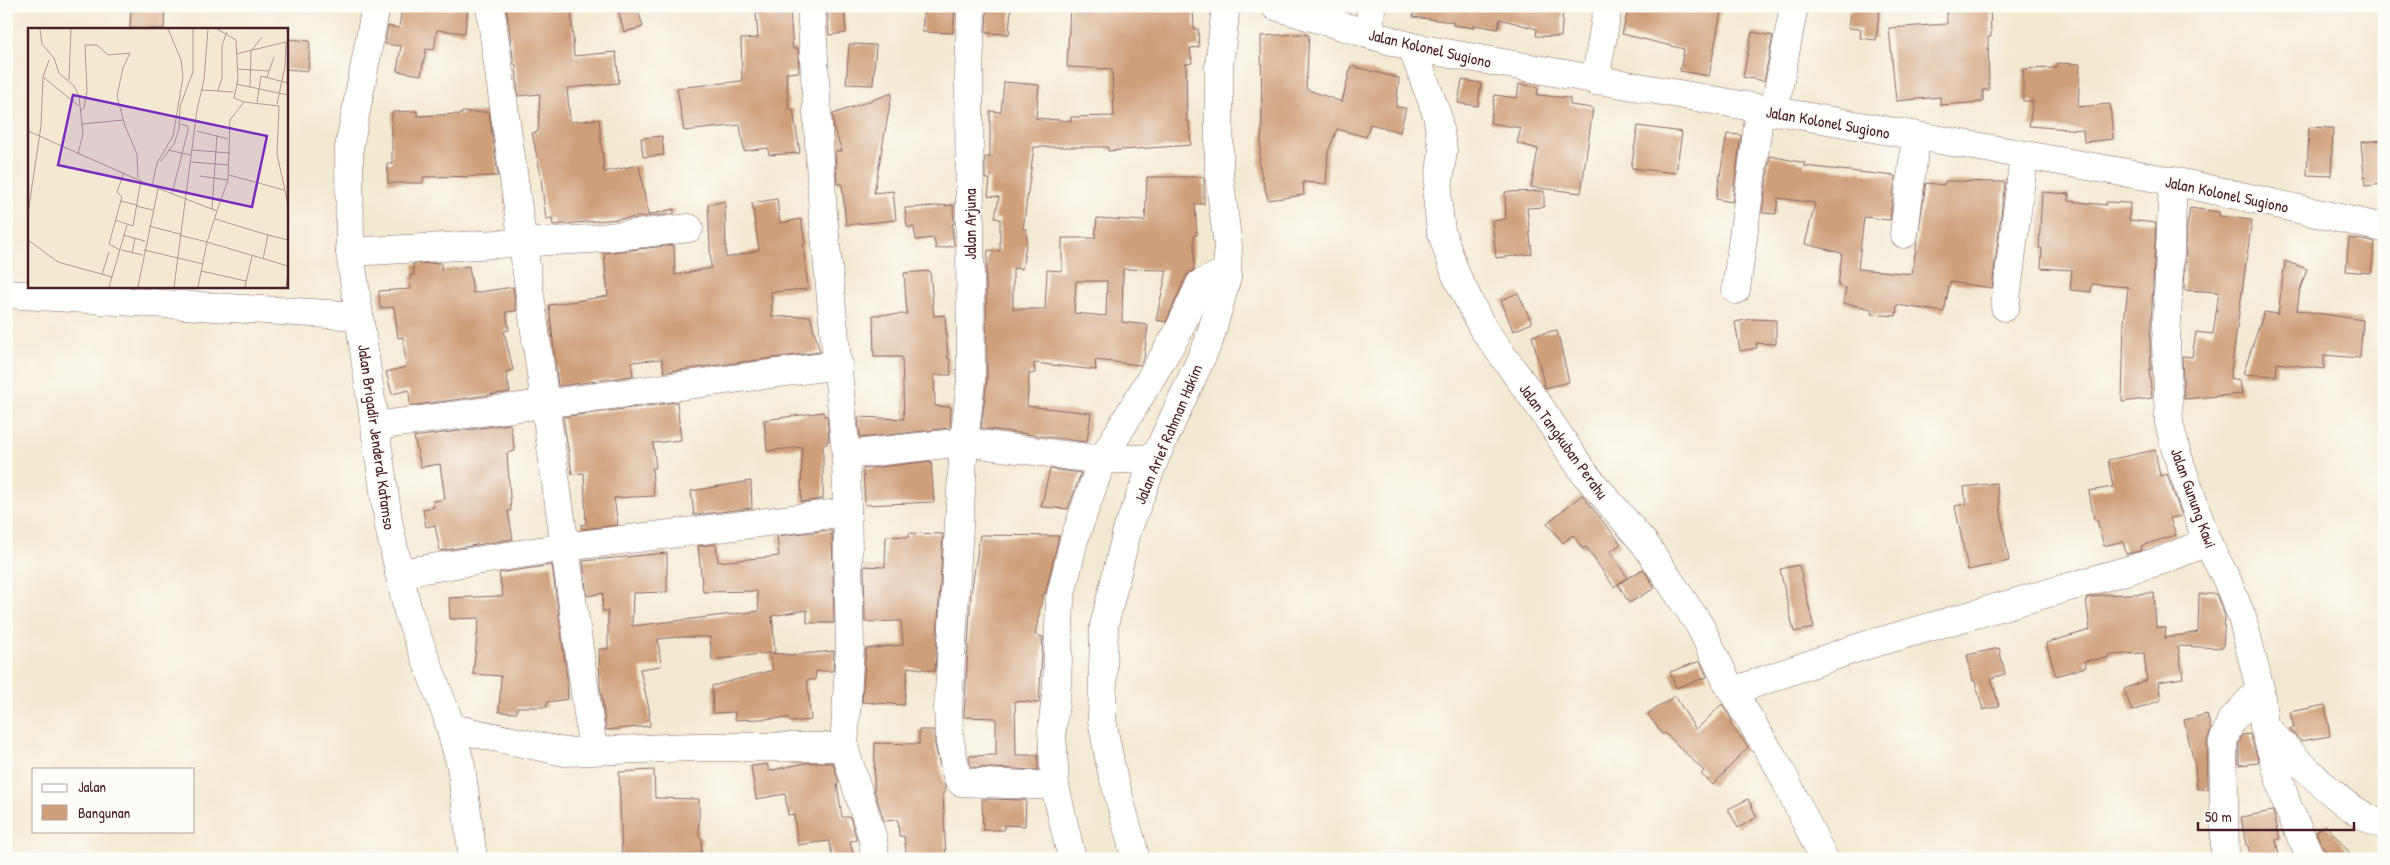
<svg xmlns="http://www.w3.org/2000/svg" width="2390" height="865" font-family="'Patrick Hand',sans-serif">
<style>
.building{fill:#cf9f7a;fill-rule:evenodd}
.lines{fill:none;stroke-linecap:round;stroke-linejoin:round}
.minor-casing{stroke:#856665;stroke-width:29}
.major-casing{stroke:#856665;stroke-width:29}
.minor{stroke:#fff;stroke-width:28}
.major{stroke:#fff;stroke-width:28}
.labels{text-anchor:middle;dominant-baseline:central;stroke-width:4.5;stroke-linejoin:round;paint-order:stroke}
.street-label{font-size:16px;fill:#4a1f2b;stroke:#fdfcf7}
.inset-road{fill:none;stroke:#af988f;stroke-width:1}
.view{fill:#7b2cbf;fill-opacity:0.15;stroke:#7b2cbf;stroke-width:2.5}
.inset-edge{fill:none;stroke:#4a1f2b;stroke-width:2.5}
</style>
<rect width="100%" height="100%" fill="#fdfcf7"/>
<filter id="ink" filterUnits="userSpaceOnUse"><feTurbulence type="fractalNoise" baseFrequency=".02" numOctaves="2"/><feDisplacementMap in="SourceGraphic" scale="10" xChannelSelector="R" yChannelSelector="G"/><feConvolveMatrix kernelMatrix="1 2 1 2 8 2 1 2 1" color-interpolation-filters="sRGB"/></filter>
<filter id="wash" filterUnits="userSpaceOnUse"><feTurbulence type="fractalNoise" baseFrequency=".0096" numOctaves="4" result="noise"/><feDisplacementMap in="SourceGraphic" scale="20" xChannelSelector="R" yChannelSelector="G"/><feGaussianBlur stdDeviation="1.12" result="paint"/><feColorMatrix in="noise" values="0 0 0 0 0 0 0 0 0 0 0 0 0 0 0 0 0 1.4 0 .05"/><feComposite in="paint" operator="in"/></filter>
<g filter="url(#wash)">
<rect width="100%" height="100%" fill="#f3e9d2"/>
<g id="blocks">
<g class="building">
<polygon points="131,6 165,6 164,29 130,29"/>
<polygon points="402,6 468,6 465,33 437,30 434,50 426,49 421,75 397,71 401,46 385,44 388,26 399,28"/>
<polygon points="506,6 571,6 574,56 616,52 619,83 567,88 570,122 599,119 604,172 639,165 648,215 674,209 674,214 553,225 552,218 546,219 540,171 532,133 538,132 540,94 518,96 516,65 514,64"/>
<polygon points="617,6 637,6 643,27 624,32"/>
<polygon points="827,6 844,6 846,33 829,35"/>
<polygon points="924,6 955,6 953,33 922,32"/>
<polygon points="987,6 1011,6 1009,34 986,33"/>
<path d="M1070,6H1193L1194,29H1198L1199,47L1190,48L1192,63L1186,64L1187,121H1189L1191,145L1108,151V147H1034L1023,229H1026L1027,240L1022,269L1013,268V309H1045L1047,270L1062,271V238H1095L1097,218L1145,221L1147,177H1204V204H1195L1197,235H1194V270L1187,274L1166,322L1156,320L1167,270L1123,269L1122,322L1148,325L1144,358L1140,365L1095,360L1096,370L1034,363L1035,373L1029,374L1027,406L1091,413L1087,442L981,428L987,380L986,275L988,250L1000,251V219L995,218L999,197L988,196L990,179H985V157H990V111L1001,112L1004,82L1039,85L1036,118L1071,121V117L1114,116L1112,69L1067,67ZM1076,281H1107L1106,316L1074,313Z"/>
<polygon points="1414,6 1531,6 1563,11 1561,37 1536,36 1537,29 1500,19 1498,29 1474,25 1474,28 1453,25 1453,22 1413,17"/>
<polygon points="1629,6 1722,6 1709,76 1680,71 1684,49 1622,34"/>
<polygon points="1851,6 1880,6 1876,40 1860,38 1861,29 1848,28"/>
<polygon points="1947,6 1990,6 1991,37 1988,37 1989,90 1983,90 1983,102 1940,105 1940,97 1896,101 1889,28 1947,24"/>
<polygon points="790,11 793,49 798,48 799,72 786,73 789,109 793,109 800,153 769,155 768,148 744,151 740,125 684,131 677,88 742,81 741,39 758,38 756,13"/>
<polygon points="1752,32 1773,36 1764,81 1743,77"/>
<polygon points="1298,34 1309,35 1306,89 1342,102 1351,66 1399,78 1396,107 1406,108 1400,132 1370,124 1366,137 1337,129 1328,152 1326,184 1303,182 1304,195 1268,200 1259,164 1262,130 1261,36"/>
<polygon points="286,39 310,41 308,71 286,69"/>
<polygon points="849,44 876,45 873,85 846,84"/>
<polygon points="2057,63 2080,64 2078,107 2110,104 2113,139 2084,142 2083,130 2029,126 2033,101 2023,101 2023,69 2056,68"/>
<polygon points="1462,80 1481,83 1478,106 1458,103"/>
<polygon points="1519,84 1538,87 1537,95 1570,98 1570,105 1593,108 1581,193 1531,187 1538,149 1517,143 1521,128 1490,123 1495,95 1517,98"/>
<polygon points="892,93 874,193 893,191 896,220 846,225 842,184 837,184 835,151 842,151 834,129 833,114"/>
<polygon points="417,111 417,116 462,114 462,112 489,112 498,176 423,177 423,183 388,183 387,163 392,163 392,112"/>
<polygon points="1638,126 1682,132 1676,173 1631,168"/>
<polygon points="2309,127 2333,128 2331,176 2307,175"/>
<polygon points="1727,134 1741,135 1732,202 1716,199"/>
<polygon points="662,136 664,155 643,157 641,138"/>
<polygon points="2384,140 2384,184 2365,186 2361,142"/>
<polygon points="1770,156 1805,163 1804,166 1895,176 1890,220 1864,217 1858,269 1912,274 1926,183 1944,185 1945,181 2005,182 1992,288 1950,282 1944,312 1897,305 1896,316 1871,314 1872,309 1843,303 1846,288 1838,286 1842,253 1805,244 1815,203 1778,198 1776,214 1762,213"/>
<polygon points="1544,191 1544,207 1527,208 1532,254 1496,258 1492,221 1506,219 1505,192"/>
<polygon points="2042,192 2069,194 2069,201 2106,205 2106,202 2130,203 2129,220 2156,223 2150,342 2151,370 2149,369 2152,398 2122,402 2124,323 2128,287 2092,284 2091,292 2070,290 2072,270 2041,268 2042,248 2039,248"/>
<polygon points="777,199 780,223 801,219 805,244 803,244 808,289 771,292 772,317 810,316 820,352 664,372 662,359 631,362 633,376 558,386 549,305 608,296 604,253 674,245 675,275 711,268 708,205 725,201 726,258 759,250 752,203"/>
<polygon points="953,205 954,224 952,224 954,246 936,249 934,238 916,240 914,227 907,227 905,208"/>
<polygon points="2190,208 2219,212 2219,216 2252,220 2230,378 2240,380 2242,394 2184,399 2182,356 2192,357 2196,332 2213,334 2219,292 2184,290 2187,226"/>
<polygon points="2349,238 2375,242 2371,273 2346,271"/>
<polygon points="2285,261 2307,269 2300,289 2297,310 2363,320 2360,358 2324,355 2324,369 2277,363 2276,376 2243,374 2264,312 2278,314"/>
<polygon points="441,263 441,270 469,266 473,293 513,287 516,311 506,312 509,330 504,331 513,370 506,372 510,392 410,406 409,390 392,394 386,372 406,367 403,337 398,338 394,307 380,308 379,291 411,289 410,275 414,275 413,264"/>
<polygon points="930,271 934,316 945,315 948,359 950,359 951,375 934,375 935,406 951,407 950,428 860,438 858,417 904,419 902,357 874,357 873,315 907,314 904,273"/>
<polygon points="1518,293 1532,323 1513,331 1501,300"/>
<polygon points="1752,319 1776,320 1776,344 1756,343 1757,348 1740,351 1735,322"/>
<polygon points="1557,330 1569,382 1545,388 1532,336"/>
<polygon points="677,402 681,440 653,443 656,468 652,468 654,496 614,498 618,525 582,529 581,525 586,524 584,473 572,474 563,417"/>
<polygon points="823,412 824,416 827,416 829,441 827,441 827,444 823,445 823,499 801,502 802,447 767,451 764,420"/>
<polygon points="510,424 515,451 507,453 511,511 508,511 513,539 440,551 435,525 426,527 423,509 434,507 433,501 445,499 440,464 421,467 414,437"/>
<polygon points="2155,450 2160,476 2167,474 2182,516 2170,518 2176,535 2141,546 2142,550 2126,554 2123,541 2104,546 2097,520 2094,520 2089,491 2113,487 2108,460"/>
<polygon points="931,461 934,502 865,505 863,469"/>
<polygon points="1050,469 1081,473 1068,509 1041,507"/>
<polygon points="751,481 752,508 694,515 691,491"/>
<polygon points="1996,483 2009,561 1968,570 1955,506 1966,504 1964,487"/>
<polygon points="1582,495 1621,544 1610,552 1627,577 1614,587 1586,547 1583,549 1573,535 1563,543 1547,523"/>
<polygon points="822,531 832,531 834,623 807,623 807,610 772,616 775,652 769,653 791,655 834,651 833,671 816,671 815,680 807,680 811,720 790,722 789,718 735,720 735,712 713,713 712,686 773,670 769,653 712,660 710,637 678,637 658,639 661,666 640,669 650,713 649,713 650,726 606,730 600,684 599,649 608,649 608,611 602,611 603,593 587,596 583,561 667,553 667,592 633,593 632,626 759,611 757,591 703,592 698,546 716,544 718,562 779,556 777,536"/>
<polygon points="909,533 943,534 935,671 908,667 904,705 862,702 866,649 903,645 901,621 865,622 864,566 885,567 886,536 909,537"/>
<polygon points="980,535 1059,536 1045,594 1043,594 1035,635 1043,637 1039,703 1015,701 1016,755 1038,755 1038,770 971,767 969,756 996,755 996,718 964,717 971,594"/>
<polygon points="552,565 567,678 568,699 547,702 547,707 517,707 517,713 499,712 501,676 473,674 479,618 450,619 449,598 503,596 499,573"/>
<polygon points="1799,565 1814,628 1794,632 1780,569"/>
<polygon points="1643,569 1655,588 1629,603 1618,584"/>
<polygon points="2154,593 2156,627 2166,628 2165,638 2198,632 2199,594 2216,594 2225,616 2223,648 2178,646 2183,678 2158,682 2161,700 2132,711 2124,689 2147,680 2144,653 2108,655 2108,658 2084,661 2086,667 2056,676 2046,643 2090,630 2086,598 2102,595"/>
<polygon points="1999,648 2005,674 1991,678 1999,706 1983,710 1975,681 1973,681 1967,655"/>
<polygon points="1700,661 1707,677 1676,688 1670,672"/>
<polygon points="1675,696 1696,730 1722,704 1732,721 1730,723 1748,747 1713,785 1701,774 1704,771 1665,733 1663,735 1648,714"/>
<polygon points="2325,705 2330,736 2301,741 2289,729 2294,728 2290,712"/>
<polygon points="2207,714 2211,730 2207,741 2208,789 2197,789 2195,766 2184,720"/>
<polygon points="919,730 934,730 935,745 945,786 945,793 943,793 946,859 907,859 904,836 899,836 898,820 884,821 874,790 875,743 919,744"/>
<polygon points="2250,734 2259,763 2239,765 2239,744 2242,735"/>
<polygon points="805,763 833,763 839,783 837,783 842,817 850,817 857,840 850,841 854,859 833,859 829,841 798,845 794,814 788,815 785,794 756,799 751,766 767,764 769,771"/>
<polygon points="654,770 655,798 699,799 699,838 702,838 701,858 622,859 619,772"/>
<polygon points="982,799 1026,800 1025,826 1004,825 1004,830 983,830"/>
<polygon points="1748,799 1757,817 1738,828 1728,809"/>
<polygon points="2273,811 2280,839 2276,840 2280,859 2251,859 2248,845 2246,845 2241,817"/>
<polygon points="2325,824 2355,859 2333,859 2323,847 2316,832"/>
</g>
</g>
</g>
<g filter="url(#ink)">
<use href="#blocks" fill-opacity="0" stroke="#856665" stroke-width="1"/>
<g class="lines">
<g class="minor-casing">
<g id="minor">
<polyline points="376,6 349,148 350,252 389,526 408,612 446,713 461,766 473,859"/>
<polyline points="490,6 593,750"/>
<polyline points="811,6 823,214 846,455 850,647 844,747 873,839 875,859"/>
<polyline points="971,6 969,78 971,380 964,442 948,709 950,742 957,777 961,782 1055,786"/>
<polyline points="1275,6 1412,47 2173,181 2384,228"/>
<polyline points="1370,35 1371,6"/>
<polyline points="1412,47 1437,115 1443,150 1437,196 1441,231 1456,275 1482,327 1542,410 1585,474 1645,544 1700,626 1728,684 1780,769 1824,859"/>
<polyline points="1595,81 1608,6"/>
<polyline points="1774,112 1794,6"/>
<polyline points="2173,181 2166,343 2169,423 2176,451 2207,542 2226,578 2242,617 2260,689 2264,726 2281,784 2287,805 2311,859"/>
<polyline points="1904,234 1916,137"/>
<polyline points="350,252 591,239 689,228"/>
<polyline points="1736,290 1760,110"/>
<polyline points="6,294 359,316"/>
<polyline points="2005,307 2024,156"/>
<polyline points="375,426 839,365"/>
<polyline points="846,455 964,442 1102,460 1155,458"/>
<polyline points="399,573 565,547 847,512"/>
<polyline points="1733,691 1857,648 2163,560 2207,542"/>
<path d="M2265,727C2296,758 2342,811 2384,825"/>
<polyline points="451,728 565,752 692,747 844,747"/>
<polyline points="1072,859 1055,786 1052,731 1057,685 1060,599 1074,540 1102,460 1177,334 1200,284 1217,276 1227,277"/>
<polyline points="2225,859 2223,741 2231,721 2260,689"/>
</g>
</g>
<g class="major-casing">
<polyline id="major" points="1136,859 1111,768 1102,720 1104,626 1127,531 1155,458 1209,341 1227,277 1228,246 1219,175 1219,67 1226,6"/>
</g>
<use href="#minor" class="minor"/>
<use href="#major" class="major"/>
</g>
</g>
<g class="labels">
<g class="street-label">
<text transform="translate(1430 48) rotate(13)">Jalan Kolonel Sugiono</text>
<text transform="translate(1828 122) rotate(10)">Jalan Kolonel Sugiono</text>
<text transform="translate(2227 194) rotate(12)">Jalan Kolonel Sugiono</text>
<text transform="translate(970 224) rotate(-90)">Jalan Arjuna</text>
<text transform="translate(1168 434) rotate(-67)">Jalan Arief Rahman Hakim</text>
<text transform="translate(377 437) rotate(82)">Jalan Brigadir Jenderal Katamso</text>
<text transform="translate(1564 441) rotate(54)">Jalan Tangkuban Perahu</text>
<text transform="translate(2194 498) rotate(70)">Jalan Gunung Kawi</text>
</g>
</g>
<g transform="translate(28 28)">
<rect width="260" height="260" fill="#f3e9d2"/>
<path class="inset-road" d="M12,1L14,16L26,30L31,45L46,58L51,68L55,106L50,126M140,1L153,32L155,49L145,108L129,135L124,158L189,183L179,214L260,238M189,1L208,12L210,52L206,70L216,74M208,26L258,14L257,38L249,76M21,32L15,49L51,78M210,41L241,43M239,49L246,29M41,52L43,1M208,56L260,67M222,59L223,23L234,9M174,62L205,64M190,63L194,50V17L199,4M229,74L233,48L260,55M52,83L56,80L59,63L57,17H69L80,27L102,25L95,40L89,68L97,98L109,126L110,150M54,96L95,92M0,103L124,158M169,103L200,111M140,122L163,127M164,122L202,125M132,134L146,116L151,101L152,78L165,44V1M162,134L201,137M201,147L256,162M172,148L200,152M144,166L160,102V98L152,96M93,173L109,177M108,178L125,182M184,181L189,107M189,183L200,152L202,92L216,74L251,78L249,126L260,176M0,185L13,98L15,49M187,191L240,207M87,192L105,198L113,152M121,198L152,206M95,207L117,213M151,207L179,214L170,259M0,212L30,234L84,249M92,222L81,216L94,169L89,164L96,144M93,222L115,227M116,222L175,236M104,225L107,210M235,231L240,207L260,212M173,243L218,253M74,246L81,224M81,259L99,197M110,259L130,161M146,259L169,82L176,52L180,1M217,259L224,228M258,259L260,244"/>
<path class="view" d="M45,67L239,108L224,179L30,137Z"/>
<rect width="260" height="260" class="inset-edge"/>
</g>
<rect width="2390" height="865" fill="none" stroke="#fdfcf7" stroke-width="25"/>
<rect x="32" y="768" width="162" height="65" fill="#fdfcf7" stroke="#b5a4a5"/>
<rect x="42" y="784" width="25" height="8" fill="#ffffff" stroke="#b5a4a5"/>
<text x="78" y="792" font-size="15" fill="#4a1f2b">Jalan</text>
<rect x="42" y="805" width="25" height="15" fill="#cf9f7a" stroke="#b5a4a5"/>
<text x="78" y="818" font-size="15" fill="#4a1f2b">Bangunan</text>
<path d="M2198 822v8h156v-8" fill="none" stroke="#4a1f2b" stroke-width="2.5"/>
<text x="2205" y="822" font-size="15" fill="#4a1f2b" stroke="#fdfcf7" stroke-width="4" paint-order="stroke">50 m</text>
</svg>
